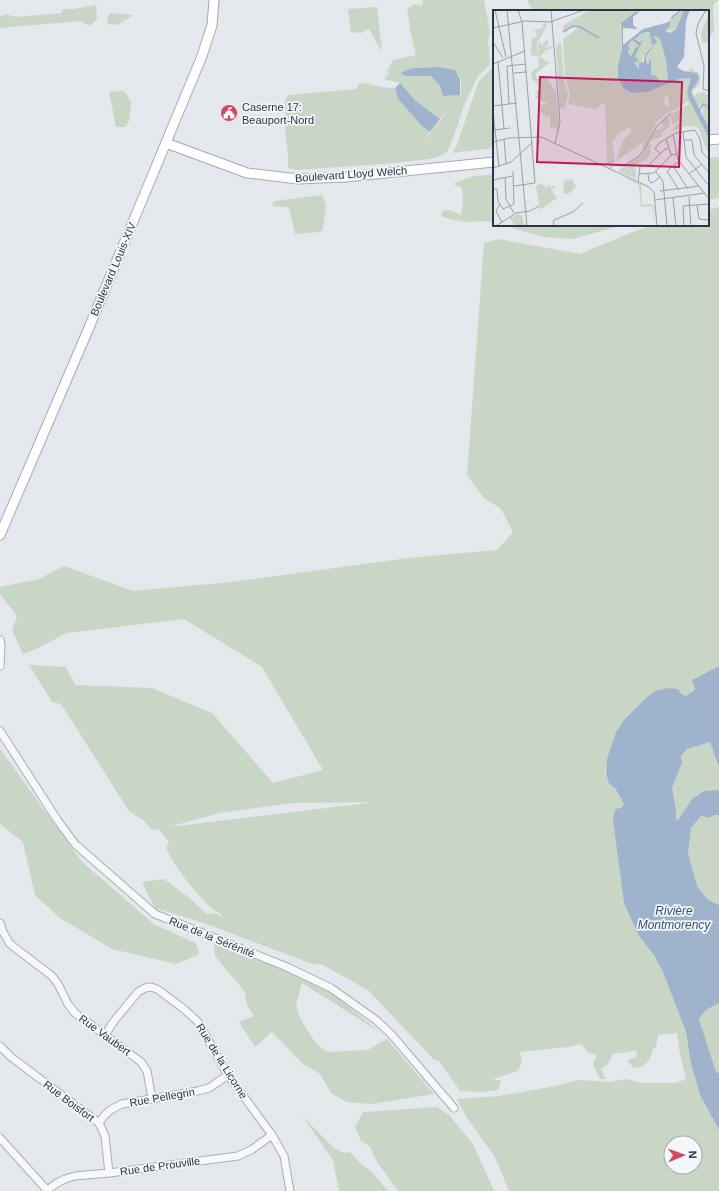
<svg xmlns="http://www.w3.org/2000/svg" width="719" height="1191" font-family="Arial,sans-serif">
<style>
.green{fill:#c9d6c5;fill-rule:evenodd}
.water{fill:#9fb4cc}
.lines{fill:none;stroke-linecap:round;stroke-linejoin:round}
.minor-casing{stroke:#a9aeb7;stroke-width:9}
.major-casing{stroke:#a3abb8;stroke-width:11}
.minor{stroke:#f7f8fa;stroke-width:7}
.major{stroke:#fff;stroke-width:9}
.labels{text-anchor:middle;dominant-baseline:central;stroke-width:3.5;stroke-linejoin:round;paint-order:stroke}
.poi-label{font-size:11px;fill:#2b3445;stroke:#f4f6f9;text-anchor:start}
.street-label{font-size:11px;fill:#2b3445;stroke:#f4f6f9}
.water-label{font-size:12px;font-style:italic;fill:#34527a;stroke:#f4f6f9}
.inset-river{fill:none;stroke:#9fb4cc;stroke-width:2}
.inset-road{fill:none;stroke:#9a9fa9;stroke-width:1}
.view{fill:#c2185b;fill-opacity:0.15;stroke:#c2185b;stroke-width:2}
.inset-edge{fill:none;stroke:#2b3445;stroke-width:2}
</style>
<rect width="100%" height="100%" fill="#e4e7ec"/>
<g class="green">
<path d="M423,0H484L490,31L488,40L490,65L478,76L464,106L454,136L447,152L440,156L430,159L395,163L297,170L288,168V155L285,127V100L289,95L356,89L360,83L368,84L381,87L395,88L398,99L422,126L430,132L419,147L451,107L440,119L416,101L400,83L384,79L389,74L387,70L393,60L416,55L411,34L407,9L414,4L422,6ZM438,67L455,70L461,79V95L443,96L440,86L431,76L400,73L412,68Z"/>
<polygon points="528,0 718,0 713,6 714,30 708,41 708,11 533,11 534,10 529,5"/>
<polygon points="96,5 97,19 90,26 80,21 0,28 0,17 5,14 16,17 62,13 63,9 74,9"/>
<polygon points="377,7 382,52 369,29 361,33 351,32 348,9"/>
<polygon points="110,13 133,15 118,25 108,24 107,19"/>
<polygon points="492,68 494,68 494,148 452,153 456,147 479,81"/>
<polygon points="124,91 131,102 129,121 125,127 116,127 109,92"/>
<polygon points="719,157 719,198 708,200 708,158"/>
<polygon points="494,175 494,223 484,221 464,222 442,217 442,211 450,210 461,215 463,203 462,188 453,184 473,176"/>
<polygon points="322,195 326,205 323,229 320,232 295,234 289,207 272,206 274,201"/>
<path d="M719,207V666L692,680L695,690L686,696L681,694L616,732L608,758L604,774H606L609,784L615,788L624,804L621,808L639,936L654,955L663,972L686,1032L691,1064L700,1095L719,1130V1191H509L495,1157L467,1118L457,1099L499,1096L555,1086L579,1080L609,1082L626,1079L642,1083H676L686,1079L680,1054L677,1033L658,1035L656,1047L653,1049L649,1061L642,1067L634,1068L627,1061L637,1056L636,1051H632L613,1054L608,1064L601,1069L606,1079H600L593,1064L597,1056L588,1052L581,1044L568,1047L520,1052L522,1062L518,1071L493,1079L501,1081L498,1090L483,1092L460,1091L438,1060H434L369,991L323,965L312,964L204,923L155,908L142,882L164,879L188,897L207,914L214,913L223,917C217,909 214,912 209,906C192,888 176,869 166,848L169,842L159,829L152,830L144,821L129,811L61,704L52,702L29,665L66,667L75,685L152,688L212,713L273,783L323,770L262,667L184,619L67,633L36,649L23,654L12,630L17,616L0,594V587L39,579L64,566L133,591L232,582L408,558L497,550L513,532L501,509L483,497L467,475L484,243L499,239L580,254L635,231L653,225H708V210ZM377,802H376L169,827L219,813L293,803ZM671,1143H695V1167H671Z"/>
<polygon points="502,225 623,225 573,239 544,237"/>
<polygon points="710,742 719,767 719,790 704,791 692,799 679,820 676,820 676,809 672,788 682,763 681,756 686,749"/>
<polygon points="0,749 82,862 155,925 196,943 199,954 176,964 112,949 60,918 35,895 23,842 0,824"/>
<polygon points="714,815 719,815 719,905 707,899 697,886 688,853 691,828 701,816 709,818"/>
<polygon points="214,944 268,964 327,989 381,1033 302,983 296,1005 300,1018 313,1039 322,1049 330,1052 368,1050 387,1039 434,1094 372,1104 347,1102 331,1093 320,1074 303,1064 272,1032 255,1047 239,1022 254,1016 247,1005 245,992 215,956"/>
<polygon points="719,1003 719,1073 716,1072 699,1019 706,1010"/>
<polygon points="437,1107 449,1115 473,1144 494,1191 398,1191 377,1162 370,1146 361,1141 355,1127 363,1112"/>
<polygon points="303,1117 334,1148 344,1153 350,1152 361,1164 372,1172 388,1191 339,1191 333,1160"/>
</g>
<g class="water">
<polygon points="438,67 455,70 460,79 460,95 443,96 440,86 431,76 406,76 400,73 412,68"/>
<polygon points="400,83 416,101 440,119 430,132 422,126 398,99 395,88"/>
<polygon points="719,666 719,767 710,742 687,749 681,756 682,763 672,788 676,809 676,820 678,820 692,799 704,791 719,790 719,815 714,815 709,818 701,816 691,828 688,853 697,886 707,899 719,905 719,1003 706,1010 699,1019 716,1072 719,1073 719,1130 700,1095 691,1064 686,1032 663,972 654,955 639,936 624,903 613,819 615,809 621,808 624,804 615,788 609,784 606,774 607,759 616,732 625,719 645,699 655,691 668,688 678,689 681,694 686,696 695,690 692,680"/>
</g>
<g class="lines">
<g class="minor-casing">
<g id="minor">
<polyline points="0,640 1,645 0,666"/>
<polyline points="0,731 58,821 75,844 155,914 287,967 331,988 376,1020 391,1034 454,1108"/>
<polyline points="0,923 3,932 10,944 52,976 58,984 68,1004 75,1013 141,1062 147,1071 152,1099"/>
<polyline points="105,1035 114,1021 138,992 145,988 151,987 157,989 184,1009 198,1022 228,1075 272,1135 284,1156 290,1191"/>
<polyline points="0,1046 11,1057 99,1123 105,1136 109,1173"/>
<path d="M99,1123C106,1112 111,1109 122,1104L198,1091L209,1088L228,1075"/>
<polyline points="0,1138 47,1190"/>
<polyline points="46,1191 57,1183 65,1179 75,1176 109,1173 238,1156 251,1150 272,1135"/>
</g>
</g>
<g class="major-casing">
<g id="major">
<polyline points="708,140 719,139"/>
<polyline points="166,143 247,173 298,179 346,177 494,162"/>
<polyline points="0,535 88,330 202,56 212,25 214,0"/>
</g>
</g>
<use href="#minor" class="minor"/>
<use href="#major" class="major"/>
</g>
<defs>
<g id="civic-disc" transform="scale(0.9)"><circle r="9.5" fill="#d1495b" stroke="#f4f6f9"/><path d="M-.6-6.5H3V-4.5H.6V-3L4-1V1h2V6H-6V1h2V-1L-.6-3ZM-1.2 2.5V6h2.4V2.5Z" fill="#fff"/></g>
</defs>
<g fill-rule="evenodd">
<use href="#civic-disc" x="229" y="113"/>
</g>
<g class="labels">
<g class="poi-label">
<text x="242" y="107">Caserne 17:<tspan x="242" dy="13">Beauport-Nord</tspan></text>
</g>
<g class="street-label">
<text transform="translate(351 174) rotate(-4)">Boulevard Lloyd Welch</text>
<text transform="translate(113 269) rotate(-67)">Boulevard Louis-XIV</text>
<text transform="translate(212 937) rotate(22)">Rue de la Sérénité</text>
<text transform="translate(105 1035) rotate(36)">Rue Vaubert</text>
<text transform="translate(222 1061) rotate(58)">Rue de la Licorne</text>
<text transform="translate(162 1097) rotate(-10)">Rue Pellegrin</text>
<text transform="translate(69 1101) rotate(37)">Rue Boisfort</text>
<text transform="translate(160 1166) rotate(-8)">Rue de Prouville</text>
</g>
<g class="water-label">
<text x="674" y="911">Rivière<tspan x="674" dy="14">Montmorency</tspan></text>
</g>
</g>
<g transform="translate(493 10)">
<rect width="216" height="216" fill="#e4e7ec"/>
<path d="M96,0H144L127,15L129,40L125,64L129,77L138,83L158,80L186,69L199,68L194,82L216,128V145L205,117L194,116L178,121L190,108L180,115L177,105L196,94L194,92L177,102L175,86H172L171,94L176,97V102L163,112L153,137L150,139L149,136L153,130L123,151L130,130L138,123L137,117L125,124L119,133L122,152L114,155L112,95L110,93L103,99L75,94L77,84L72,66L70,29L86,17L101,25L84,15L70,21V16ZM189,0H191L183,19L171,22L176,16L174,14L177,10ZM216,4V33L209,32L208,23ZM55,13L44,34L45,46L38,45L39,28L44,27L43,21L39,20L50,18V14ZM149,23H158L160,34L152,43L146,59L141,51L146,52L142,46L148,31L142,29ZM163,26L167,28L173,50L175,71L168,73L158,65V50L155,55L153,52V46L162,34L160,27ZM54,29L56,33L51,38L58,36L60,38L53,40L47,47L56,53L42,64L45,70L46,66L54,69L63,82L64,99L58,97L65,100L66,119L57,118V105L61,100L55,107L45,101V95L55,94L42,88L45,84L42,82L46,80L45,74L39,69L38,63L46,56L45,34L47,32L49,35ZM139,30L148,36L142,39L138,47L136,46L135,40H138L135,36ZM68,32L71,70L75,85L71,100L67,97L63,37ZM198,58L201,60L199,61L205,62L207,66L206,75L199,81L201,88L203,84L211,82L213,85L216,84V96L209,93L205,98L199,90L198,82L206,69L201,62L190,61H196ZM210,95L216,97V119L210,110ZM176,105L177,115L168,124L170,126L157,131L162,120L170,118L169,110ZM158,132L157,143L154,149L142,155L143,169L125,161L147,146ZM127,165L148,174L149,195L160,194L163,216L159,196L148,197L146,175ZM79,169L83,177L75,184H70L71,171ZM48,173L54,179V175L59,177L61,175L62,177L58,180L64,188L47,200L43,176ZM24,204L29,205L31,215L22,216L17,208Z" fill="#c9d6c5"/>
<path d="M187,0H189L177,10V16L172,21L177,23L183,19L191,0H197L193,11L191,47L184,57L190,61L204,63L206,69L198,82L216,119V128L196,89L194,82L198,68L186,69L154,82L139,83L130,78L125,67V55L129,40L128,13L142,2L147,1L140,7V15L145,19L130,18V35L150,19L176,12L179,6ZM156,22L159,32L157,33L160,35L152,44L151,52L146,53V59L141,52H146L142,46L150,30L147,32L142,29L149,23ZM163,26L167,29L173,50L175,71L168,73L162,65H158V49L155,55L153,52V46L164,31L160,27ZM139,30L147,36L142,38L138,47L135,42L136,39L138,40L135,36Z" fill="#9fb4cc" fill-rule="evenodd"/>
<path class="inset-river" d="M70,22L80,16L87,17L106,28M206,101L210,94L216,97"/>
<path class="inset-road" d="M2,0L13,47M14,0L34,216M58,0L67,112L62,133M213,0L205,14L203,23L211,56L210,79L216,81M0,18L32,11L57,12L91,0M0,32L10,48M5,51L11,119M0,54L32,41M21,63L34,62M16,94L14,56L33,54M0,96L24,93M0,101L6,157M1,120L17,118M190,122L193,147L216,176M180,124L185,150L216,189M11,129L13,154M173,129L178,145M191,130H199L201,145L216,163M0,132L16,128L48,127L156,177L161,182L164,216M168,144L162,139L166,133L183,123L202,120L207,129L209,142L216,150M186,151L174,161L186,180M180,156L195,179M0,158L18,152L40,132M117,159L119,155L130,156L145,147L153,137L163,117L178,103M163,162L170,171L174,216M146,164L161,163L178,145L184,144M155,164L156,171L159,173L167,167M196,164L209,154M12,167L13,189L21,203M0,170L20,166M145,172L147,156L156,155L171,140L175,138M21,176L42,173L29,12L25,0M0,179H4L5,191L10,199L21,194L20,161M167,181L206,176M196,187L198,216M180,188L183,216M162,190L212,183M7,194L3,201L9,212M204,195L206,209L216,210M3,216L23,203L37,201L46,196M60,216L61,210L80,202L90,193M191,216L190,196L216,194"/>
<path class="view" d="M47,67L189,72L186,157L44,152Z"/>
<rect width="216" height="216" class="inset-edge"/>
</g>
<g transform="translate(683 1155) rotate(88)"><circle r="19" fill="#f4f6f9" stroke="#a4a8b1"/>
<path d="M0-3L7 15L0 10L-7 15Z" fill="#d1495b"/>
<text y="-6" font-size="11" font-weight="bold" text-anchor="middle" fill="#2b3445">N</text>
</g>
</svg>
